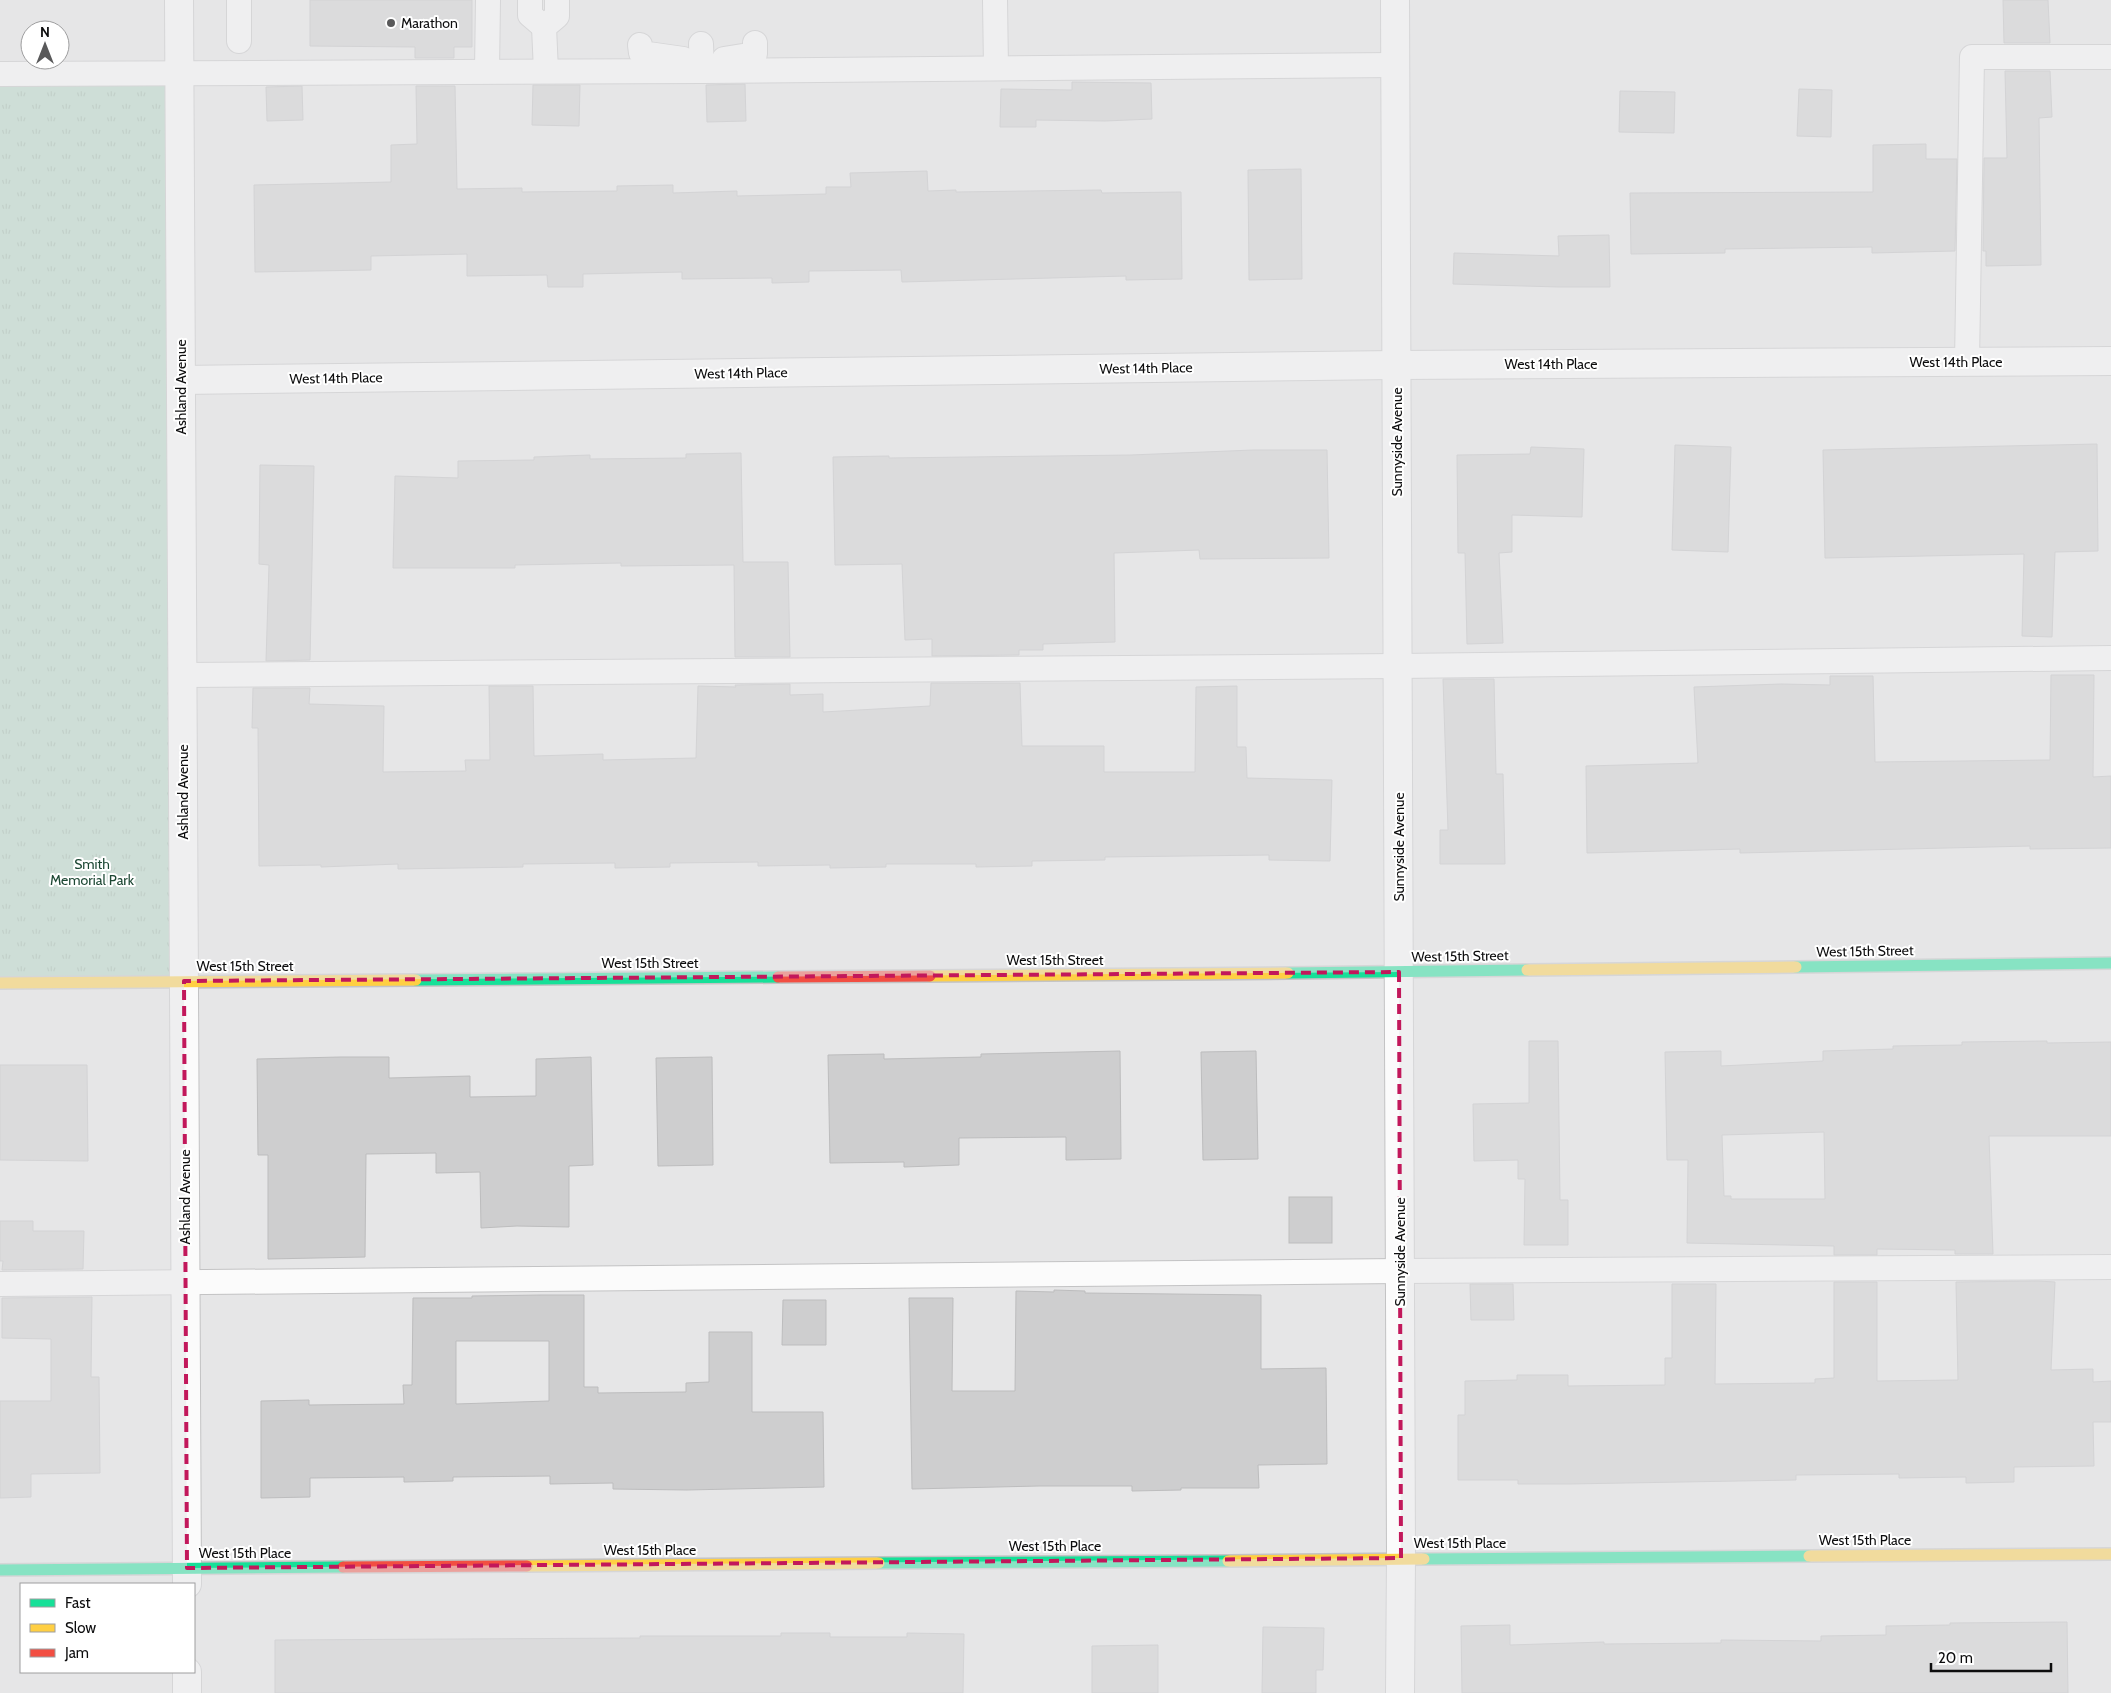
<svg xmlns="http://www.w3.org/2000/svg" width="2111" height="1693" font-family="Cabin,sans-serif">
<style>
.park{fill:url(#park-tufts)}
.building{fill:#cececf;stroke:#bdbdbe;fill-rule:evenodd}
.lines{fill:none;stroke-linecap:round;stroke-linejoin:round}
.lane-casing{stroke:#c3c3c4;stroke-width:26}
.street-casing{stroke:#c3c3c4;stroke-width:30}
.fast-casing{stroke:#c3c3c4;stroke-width:14}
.slow-casing{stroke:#c3c3c4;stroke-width:14}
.jam-casing{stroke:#c3c3c4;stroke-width:14}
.lane{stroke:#fbfbfb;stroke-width:24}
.street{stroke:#fbfbfb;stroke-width:28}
.fast{stroke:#16e098;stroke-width:11}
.slow{stroke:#ffcf43;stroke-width:11}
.jam{stroke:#f24e42;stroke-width:11}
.marked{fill:none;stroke:#c2185b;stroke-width:4;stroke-dasharray:10 6;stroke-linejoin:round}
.poi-dot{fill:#59595a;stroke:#fff;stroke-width:2}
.labels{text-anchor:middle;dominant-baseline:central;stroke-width:4;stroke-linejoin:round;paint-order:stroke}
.poi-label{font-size:14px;fill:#0d0d0e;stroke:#fff;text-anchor:start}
.street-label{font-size:14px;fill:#0d0d0e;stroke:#fff}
.park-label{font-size:14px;fill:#1d4834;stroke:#fff}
</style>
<defs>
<pattern id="park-tufts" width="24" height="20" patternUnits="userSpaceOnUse" patternTransform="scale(1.25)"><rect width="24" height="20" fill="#b2d6c3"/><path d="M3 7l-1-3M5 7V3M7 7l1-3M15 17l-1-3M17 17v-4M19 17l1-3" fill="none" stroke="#98b6a6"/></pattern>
</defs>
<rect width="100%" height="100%" fill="#e6e6e7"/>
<polygon class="park" points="0,74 180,74 184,981 0,983"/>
<g class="building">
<polygon points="310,0 472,0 472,47 454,47 454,58 415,58 415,47 310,46"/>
<polygon points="2003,0 2048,0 2050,43 2004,43"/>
<polygon points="2005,71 2050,71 2052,117 2039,118 2041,265 1986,266 1986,251 1983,251 1984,158 2007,158"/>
<polygon points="1072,82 1151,83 1152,119 1105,121 1036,120 1036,127 1000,127 1001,89 1072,90"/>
<polygon points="745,84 746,121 707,122 706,85"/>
<polygon points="533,85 580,85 579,126 532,125"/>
<polygon points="302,86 303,120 267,121 266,87"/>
<polygon points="416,86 455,86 457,189 522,188 522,192 617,191 617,186 673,185 673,193 737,191 737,196 826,194 826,187 851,187 850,173 927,171 928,191 956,190 956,192 1101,190 1102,193 1181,192 1182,279 1126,280 1126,276 902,282 901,270 809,271 809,282 772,283 772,278 682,279 682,272 583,274 583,287 548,287 547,275 467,276 467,254 371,256 371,270 255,272 254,185 391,182 391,145 417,144"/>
<polygon points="1799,89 1832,90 1831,137 1797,136"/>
<polygon points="1620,91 1675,92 1674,133 1619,132"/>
<polygon points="1926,144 1926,159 1957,159 1955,251 1872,253 1872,247 1725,249 1725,253 1631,254 1630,193 1873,192 1873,145"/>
<polygon points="1301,169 1302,279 1249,280 1248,170"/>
<polygon points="1609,235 1610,287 1559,287 1453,284 1454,253 1559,256 1558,236"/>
<polygon points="2097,444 2098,551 2055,552 2052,637 2022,636 2024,554 1825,558 1823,450"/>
<polygon points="1675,445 1731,447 1728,552 1672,550"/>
<polygon points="1531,447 1584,449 1582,517 1512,515 1512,552 1499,553 1503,643 1467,644 1465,553 1458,553 1457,455 1530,454"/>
<polygon points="1253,450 1327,450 1329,558 1200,559 1199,550 1114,553 1115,642 1043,644 1043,650 1019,650 1019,655 932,656 932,639 905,640 902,564 835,565 833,457 889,456 889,458 1131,455"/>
<polygon points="741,453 743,562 788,562 790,657 735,657 734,565 621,566 621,563 515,565 515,568 393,568 395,476 458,478 458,461 534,460 534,457 590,455 590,459 686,458 686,454"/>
<polygon points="260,465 314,466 310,660 266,661 269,565 259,564"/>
<polygon points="2051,675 2094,675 2093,777 2111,776 2111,848 2030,849 2030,846 1740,853 1740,849 1587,853 1586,766 1698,763 1694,687 1781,684 1830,685 1830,676 1873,676 1875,762 2050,760"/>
<polygon points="1443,679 1494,679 1496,774 1503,774 1505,864 1440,864 1440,830 1448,830"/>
<polygon points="931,683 1020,683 1022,746 1104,746 1104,772 1195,772 1196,687 1237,686 1237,747 1246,747 1247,778 1332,780 1330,861 1269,860 1269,855 1105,857 1105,860 1032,861 1032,866 976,867 976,864 886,864 886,867 830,868 830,865 758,866 758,862 670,863 670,867 615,868 615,863 523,864 523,867 398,869 398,864 321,867 321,865 259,866 258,728 252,728 253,688 310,688 309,704 384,706 383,772 466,771 465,760 490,760 489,686 533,686 534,756 603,754 603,760 696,758 698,686 736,687 735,685 790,684 790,695 823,694 823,712 930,706"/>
<polygon points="1529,1041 1558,1041 1560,1200 1568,1200 1568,1245 1524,1245 1525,1179 1518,1179 1518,1160 1474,1161 1473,1104 1529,1103"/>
<path d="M2047,1041V1043L2111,1042V1136H1989L1993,1254H1955V1250L1877,1249V1255H1834V1246L1687,1243L1688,1160H1667L1665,1052L1721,1051V1066L1823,1061V1051L1893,1049V1046L1962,1045V1042ZM1824,1132L1825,1199H1731V1196H1724L1722,1135Z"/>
<polygon points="1120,1051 1121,1159 1066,1160 1066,1137 959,1138 959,1165 904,1167 904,1162 830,1163 828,1055 884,1054 884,1059 981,1057 981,1054"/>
<polygon points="1256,1051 1258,1159 1203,1160 1201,1052"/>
<polygon points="340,1057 389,1057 389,1078 470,1076 470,1097 536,1096 536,1059 591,1057 593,1165 569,1166 569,1227 517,1226 481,1228 480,1172 436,1173 436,1153 366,1154 365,1257 268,1259 268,1155 258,1155 257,1059"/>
<polygon points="712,1057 713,1165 658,1166 656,1058"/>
<polygon points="0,1065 87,1065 88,1161 0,1160"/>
<rect x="1289" y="1197" width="43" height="46"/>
<polygon points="0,1221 33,1221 33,1231 84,1231 83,1269 2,1270 3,1261 0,1261"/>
<polygon points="2038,1281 2055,1282 2051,1370 2093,1369 2093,1382 2111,1381 2111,1422 2093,1422 2094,1466 2014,1467 2014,1482 1966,1483 1966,1477 1899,1478 1899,1474 1796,1475 1796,1480 1569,1484 1518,1484 1518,1480 1458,1480 1458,1415 1465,1415 1465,1381 1517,1380 1517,1375 1568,1375 1568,1386 1665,1385 1665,1358 1672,1358 1672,1284 1716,1284 1715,1384 1815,1383 1815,1379 1834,1378 1834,1282 1877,1282 1877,1381 1958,1380 1956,1282"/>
<polygon points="1470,1284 1513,1284 1514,1320 1471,1320"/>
<polygon points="1054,1290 1085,1291 1085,1293 1261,1295 1261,1369 1326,1368 1327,1464 1258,1465 1259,1488 1181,1488 1181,1490 1132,1491 1132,1486 1039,1486 912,1489 909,1298 953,1298 952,1391 1015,1391 1016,1291 1054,1292"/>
<path d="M541,1295H584V1387H598V1393L686,1392V1383L709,1382V1332H752V1412H823L824,1487L687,1490L613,1489V1483L550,1484V1476L453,1477V1481L404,1482V1477L310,1478V1497L261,1498V1401L309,1400V1405L404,1404L403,1385H412L413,1298H472V1296ZM456,1341H549V1401L456,1404Z"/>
<polygon points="92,1297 91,1377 99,1377 100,1473 31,1474 31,1497 0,1498 0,1401 51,1401 51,1339 2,1338 2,1298"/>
<polygon points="783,1300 826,1300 826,1345 782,1345"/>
<polygon points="2067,1622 2068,1693 1462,1693 1461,1626 1510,1625 1510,1645 1604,1642 1604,1644 1721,1643 1721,1640 1821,1641 1821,1636 1886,1635 1886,1626 1950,1625 1950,1623"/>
<polygon points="1263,1627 1324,1628 1323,1670 1316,1670 1316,1693 1262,1693"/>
<polygon points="781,1633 830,1633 830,1637 907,1637 907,1633 964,1634 963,1693 275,1693 275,1640 640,1638 640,1636 781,1636"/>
<polygon points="1158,1645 1158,1693 1092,1693 1092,1646"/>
</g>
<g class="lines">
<g class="lane-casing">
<g id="lane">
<polyline points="530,0 530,15 544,27"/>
<polyline points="995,0 996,68"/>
<polyline points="239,41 239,0"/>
<polyline points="701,44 702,71"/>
<polyline points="640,45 641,53 683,59"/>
<polyline points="724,59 755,54 755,43"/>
<polyline points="487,71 488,0"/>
<polyline points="546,71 544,27 557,16 557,0"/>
<polyline points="0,74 702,71 1395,65"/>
<polyline points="1967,362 1972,57 2111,57"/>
<polyline points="183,675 1398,666 2111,658"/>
<polyline points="0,1284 1400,1271 2111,1267"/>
</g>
</g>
<g class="street-casing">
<g id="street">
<polyline points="179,0 187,1584"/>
<polyline points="1395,0 1401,1558 1400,1693"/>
<polyline points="181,380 1396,365 2111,361"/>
<polyline points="187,1672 187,1693"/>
</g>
</g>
<g class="fast-casing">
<g id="fast">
<polyline points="1796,967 2111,963"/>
<polyline points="1288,973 1527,970"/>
<polyline points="416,980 778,977"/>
<polyline points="1424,1559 1809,1556"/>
<polyline points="879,1563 1228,1561"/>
<polyline points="0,1570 343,1567"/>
</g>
</g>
<g class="slow-casing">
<g id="slow">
<polyline points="1527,970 1796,967"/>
<polyline points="930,976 1288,973"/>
<polyline points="0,983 416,980"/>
<polyline points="1809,1556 2111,1554"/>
<polyline points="1228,1561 1424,1559"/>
<polyline points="527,1566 879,1563"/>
</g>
</g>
<g class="jam-casing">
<g id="jam">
<polyline points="778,977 930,976"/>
<polyline points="343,1567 527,1566"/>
</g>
</g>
<use href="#lane" class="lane"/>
<use href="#street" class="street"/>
<use href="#fast" class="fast"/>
<use href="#slow" class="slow"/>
<use href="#jam" class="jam"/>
</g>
<path d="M0 0H2111V1693H0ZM1399,972L1401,1558L187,1568L184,981Z" fill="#e6e6e7" fill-opacity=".55" fill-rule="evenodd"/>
<path class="marked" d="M1399,972L1401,1558L187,1568L184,981Z"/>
<circle class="poi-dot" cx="391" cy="23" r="5"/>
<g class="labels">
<g class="poi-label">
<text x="401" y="23">Marathon</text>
</g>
<g class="street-label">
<text x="1956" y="362">West 14th Place</text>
<text x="1551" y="364">West 14th Place</text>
<text transform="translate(1146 368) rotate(-1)">West 14th Place</text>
<text transform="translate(741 373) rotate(-1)">West 14th Place</text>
<text transform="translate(336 378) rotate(-1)">West 14th Place</text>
<text transform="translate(181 387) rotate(-90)">Ashland Avenue</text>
<text transform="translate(1397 442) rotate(-90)">Sunnyside Avenue</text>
<text transform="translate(183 792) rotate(-90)">Ashland Avenue</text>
<text transform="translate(1399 847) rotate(-90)">Sunnyside Avenue</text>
<text transform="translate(1865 951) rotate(-1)">West 15th Street</text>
<text transform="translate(1460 956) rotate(-1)">West 15th Street</text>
<text x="1055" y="960">West 15th Street</text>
<text x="650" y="963">West 15th Street</text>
<text x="245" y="966">West 15th Street</text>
<text transform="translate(185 1197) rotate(-90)">Ashland Avenue</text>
<text transform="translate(1400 1252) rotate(-90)">Sunnyside Avenue</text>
<text x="1865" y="1540">West 15th Place</text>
<text x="1460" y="1543">West 15th Place</text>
<text x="1055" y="1546">West 15th Place</text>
<text x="650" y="1550">West 15th Place</text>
<text x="245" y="1553">West 15th Place</text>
</g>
<g class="park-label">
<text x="92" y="864">Smith<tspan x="92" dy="16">Memorial Park</tspan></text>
</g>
</g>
<rect x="20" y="1583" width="175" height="90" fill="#ffffff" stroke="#9e9e9f"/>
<rect x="30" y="1599" width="25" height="8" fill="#16e098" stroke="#9e9e9f"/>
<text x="65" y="1608" font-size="15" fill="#0d0d0e">Fast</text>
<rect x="30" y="1624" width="25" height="8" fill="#ffcf43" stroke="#9e9e9f"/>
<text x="65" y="1633" font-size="15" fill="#0d0d0e">Slow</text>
<rect x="30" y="1649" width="25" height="8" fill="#f24e42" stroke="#9e9e9f"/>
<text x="65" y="1658" font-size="15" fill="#0d0d0e">Jam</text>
<g transform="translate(45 45)"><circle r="24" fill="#ffffff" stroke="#9e9e9f"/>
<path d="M0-4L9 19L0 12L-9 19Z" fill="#59595a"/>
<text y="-8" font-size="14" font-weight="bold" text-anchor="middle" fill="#0d0d0e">N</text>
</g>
<path d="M1931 1663v8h120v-8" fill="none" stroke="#0d0d0e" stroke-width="2.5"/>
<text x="1938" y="1663" font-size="15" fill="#0d0d0e" stroke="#ffffff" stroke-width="4" paint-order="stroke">20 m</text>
</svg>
